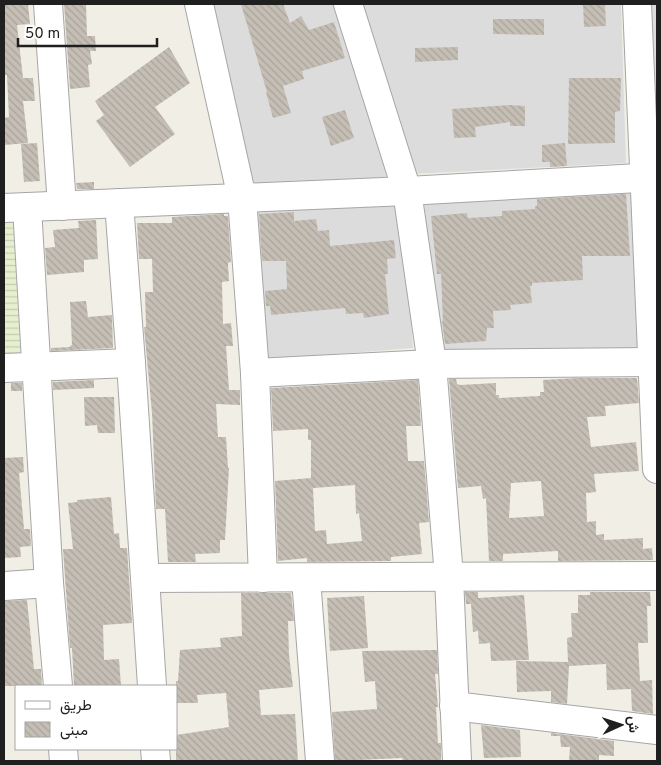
<svg xmlns="http://www.w3.org/2000/svg" width="661" height="765" font-family="Overpass,Vazirmatn,sans-serif">
<style>
.residential{fill:#dddcdc}
.farmland{fill:url(#farmland-rules)}
.building{fill:url(#building-back-hatch);fill-rule:evenodd}
.lines{fill:none;stroke-linecap:round;stroke-linejoin:round}
.minor-casing{stroke:#a6a6a6;stroke-width:30}
.minor{stroke:#fff;stroke-width:28}
</style>
<defs>
<pattern id="farmland-rules" width="6" height="5" patternUnits="userSpaceOnUse" patternTransform="scale(1.25)"><rect width="6" height="5" fill="#e7efd1"/><path d="M0 2.5h6" fill="none" stroke="#c6ccb3"/></pattern>
<pattern id="building-back-hatch" width="6" height="6" patternUnits="userSpaceOnUse" patternTransform="scale(1.25)"><rect width="6" height="6" fill="#c5beb5"/><path d="M-1 5l2 2M0 0l6 6M5-1l2 2" fill="none" stroke="#a9a39b"/></pattern>
</defs>
<rect width="100%" height="100%" fill="#f0eee5"/>
<g class="residential">
<polygon points="205,4 337,4 396,182 246,186"/>
<polygon points="358,4 621,4 626,163 413,174"/>
<polygon points="642,4 657,4 657,175"/>
<polygon points="633,180 639,354 436,367 424,196"/>
<polygon points="402,197 413,348 258,360 246,209"/>
</g>
<polygon class="farmland" points="20,221 29,352 4,354 4,223"/>
<g class="building">
<polygon points="4,4 28,4 30,24 17,25 23,78 33,78 35,101 23,101 28,143 4,145 4,118 9,117 7,75 4,75"/>
<polygon points="64,4 86,4 87,36 95,36 96,51 90,51 92,64 88,65 90,87 70,89"/>
<polygon points="241,4 283,4 290,23 301,16 309,30 334,22 345,58 302,71 304,79 283,86 291,113 273,118 266,92 267,92"/>
<polygon points="583,4 605,4 606,26 584,27"/>
<polygon points="493,19 544,19 544,35 493,34"/>
<polygon points="169,47 190,83 155,107 175,134 130,167 96,121 104,115 95,101"/>
<polygon points="458,47 458,60 415,62 415,48"/>
<polygon points="569,78 621,78 620,111 615,112 615,143 568,144"/>
<polygon points="510,105 525,106 525,126 510,126 510,122 475,127 476,137 454,138 452,109"/>
<polygon points="345,110 354,138 331,146 322,117"/>
<polygon points="37,143 40,181 24,182 21,144"/>
<polygon points="565,143 567,166 550,167 550,162 542,162 542,145"/>
<polygon points="94,182 94,189 77,189 76,183"/>
<polygon points="626,194 630,256 582,256 583,280 532,283 532,286 530,286 532,303 510,305 511,310 493,311 494,328 487,328 486,341 445,344 442,321 443,321 441,274 437,274 431,216 467,213 468,218 502,216 502,211 535,209 535,206 537,206 537,199"/>
<polygon points="294,212 294,221 316,219 318,231 329,230 330,246 394,240 396,258 387,259 388,274 385,274 389,314 364,318 363,313 346,314 345,308 271,315 270,306 266,306 265,291 287,289 286,261 262,261 259,214"/>
<polygon points="224,214 224,216 228,216 231,262 228,263 229,281 222,282 223,324 231,323 233,346 226,346 229,390 240,390 240,405 216,404 218,437 226,437 228,468 229,468 225,540 220,540 220,553 195,554 196,562 168,562 165,509 156,509 152,413 144,327 146,327 145,292 153,292 152,259 139,259 137,223 172,223 172,217"/>
<polygon points="96,220 98,259 84,260 84,272 47,275 45,248 55,247 53,230 79,228 78,221"/>
<polygon points="86,301 88,317 112,315 113,348 51,351 51,348 70,347 70,346 72,345 70,302"/>
<path d="M578,378H637L639,403L605,406L606,416L587,417L591,447L636,442L639,471L594,474L596,492L586,493L587,522L596,521V535L604,534V540L643,538V549L652,548L653,560L558,561V551L503,554V561H489L486,498L483,499L481,486L458,488L449,379H456L457,384L460,385L496,383V395H499V398L540,396V392H544L543,380ZM541,481L544,516L509,518L511,483Z"/>
<polygon points="94,380 94,388 53,390 53,382"/>
<path d="M418,380L421,426H406L408,461H424L429,522L419,523L422,554L391,557V561L307,562V558L278,561L275,481L311,478V440H308V429L273,431L271,388ZM355,485L356,514L359,513L362,541L327,544L326,530L315,531L313,488Z"/>
<rect x="11" y="383" width="11" height="8"/>
<polygon points="84,397 114,397 115,433 98,433 97,425 85,426"/>
<polygon points="23,457 24,472 19,473 24,529 30,529 31,546 20,547 21,557 4,558 4,458"/>
<polygon points="111,497 114,534 119,533 120,548 127,548 132,623 103,625 104,660 119,659 121,686 74,686 72,648 70,648 63,549 73,549 68,503 77,502 77,500"/>
<polygon points="465,592 478,592 478,598 524,595 529,660 491,661 490,643 479,644 478,631 473,632 471,604 466,604"/>
<polygon points="590,592 650,592 651,606 647,606 648,643 638,643 640,681 652,680 653,714 632,711 631,689 607,690 606,664 569,666 567,704 551,702 551,691 517,692 516,661 568,662 567,638 572,637 571,613 578,613 578,595 590,595"/>
<polygon points="241,593 291,593 294,621 288,621 289,655 293,687 259,690 261,715 295,714 298,761 176,761 176,735 229,727 226,693 197,695 198,703 176,703 176,681 178,681 180,650 221,647 220,638 242,636"/>
<polygon points="364,596 368,648 330,651 327,598"/>
<polygon points="27,600 34,669 41,669 42,686 4,686 4,601"/>
<polygon points="437,650 438,674 435,674 438,707 436,707 438,743 441,743 441,761 403,761 402,758 335,761 332,712 377,709 375,681 365,682 362,651"/>
<polygon points="481,725 520,730 521,757 484,758"/>
<polygon points="551,733 614,741 614,756 599,755 599,761 569,761 570,747 561,747 560,736 551,736"/>
</g>
<g class="lines">
<g class="minor-casing">
<g id="minor">
<polyline points="48,4 62,206"/>
<polyline points="199,4 242,198 255,373 263,578"/>
<polyline points="348,4 407,191 432,364 449,577 457,761"/>
<polyline points="637,4 657,469"/>
<polyline points="119,203 131,363 152,686"/>
<polyline points="27,207 49,583 58,686"/>
<polyline points="4,208 407,191 657,177"/>
<polyline points="4,368 131,363"/>
<polyline points="255,373 432,364 652,362"/>
<polyline points="146,578 657,576"/>
<polyline points="306,579 320,761"/>
<polyline points="4,586 49,583"/>
<polyline points="454,706 657,730"/>
<polyline points="63,749 64,761"/>
<polyline points="155,749 156,761"/>
</g>
</g>
<use href="#minor" class="minor"/>
</g>
<rect width="661" height="765" fill="none" stroke="#1f1f1f" stroke-width="10"/>
<rect x="15" y="685" width="162" height="65" fill="#ffffff" stroke="#a5a5a5"/>
<rect x="25" y="701" width="25" height="8" fill="#ffffff" stroke="#a5a5a5"/>
<text x="60" y="710" font-size="15" fill="#1f1f1f">طريق</text>
<rect x="25" y="722" width="25" height="15" fill="url(#building-back-hatch)" stroke="#a5a5a5"/>
<text x="60" y="735" font-size="15" fill="#1f1f1f">مبنى</text>
<g transform="translate(621 725) rotate(87)" stroke="#ffffff" stroke-width="4" paint-order="stroke">
<path d="M0-4L9 19L0 12L-9 19Z" fill="#1f1f1f"/>
<text y="-8" font-size="14" font-weight="bold" text-anchor="middle" fill="#1f1f1f">ش</text>
</g>
<path d="M18 38v8h139v-8" fill="none" stroke="#1f1f1f" stroke-width="2.5"/>
<text x="25" y="38" font-size="15" fill="#1f1f1f" stroke="#ffffff" stroke-width="4" paint-order="stroke">50 m</text>
</svg>
